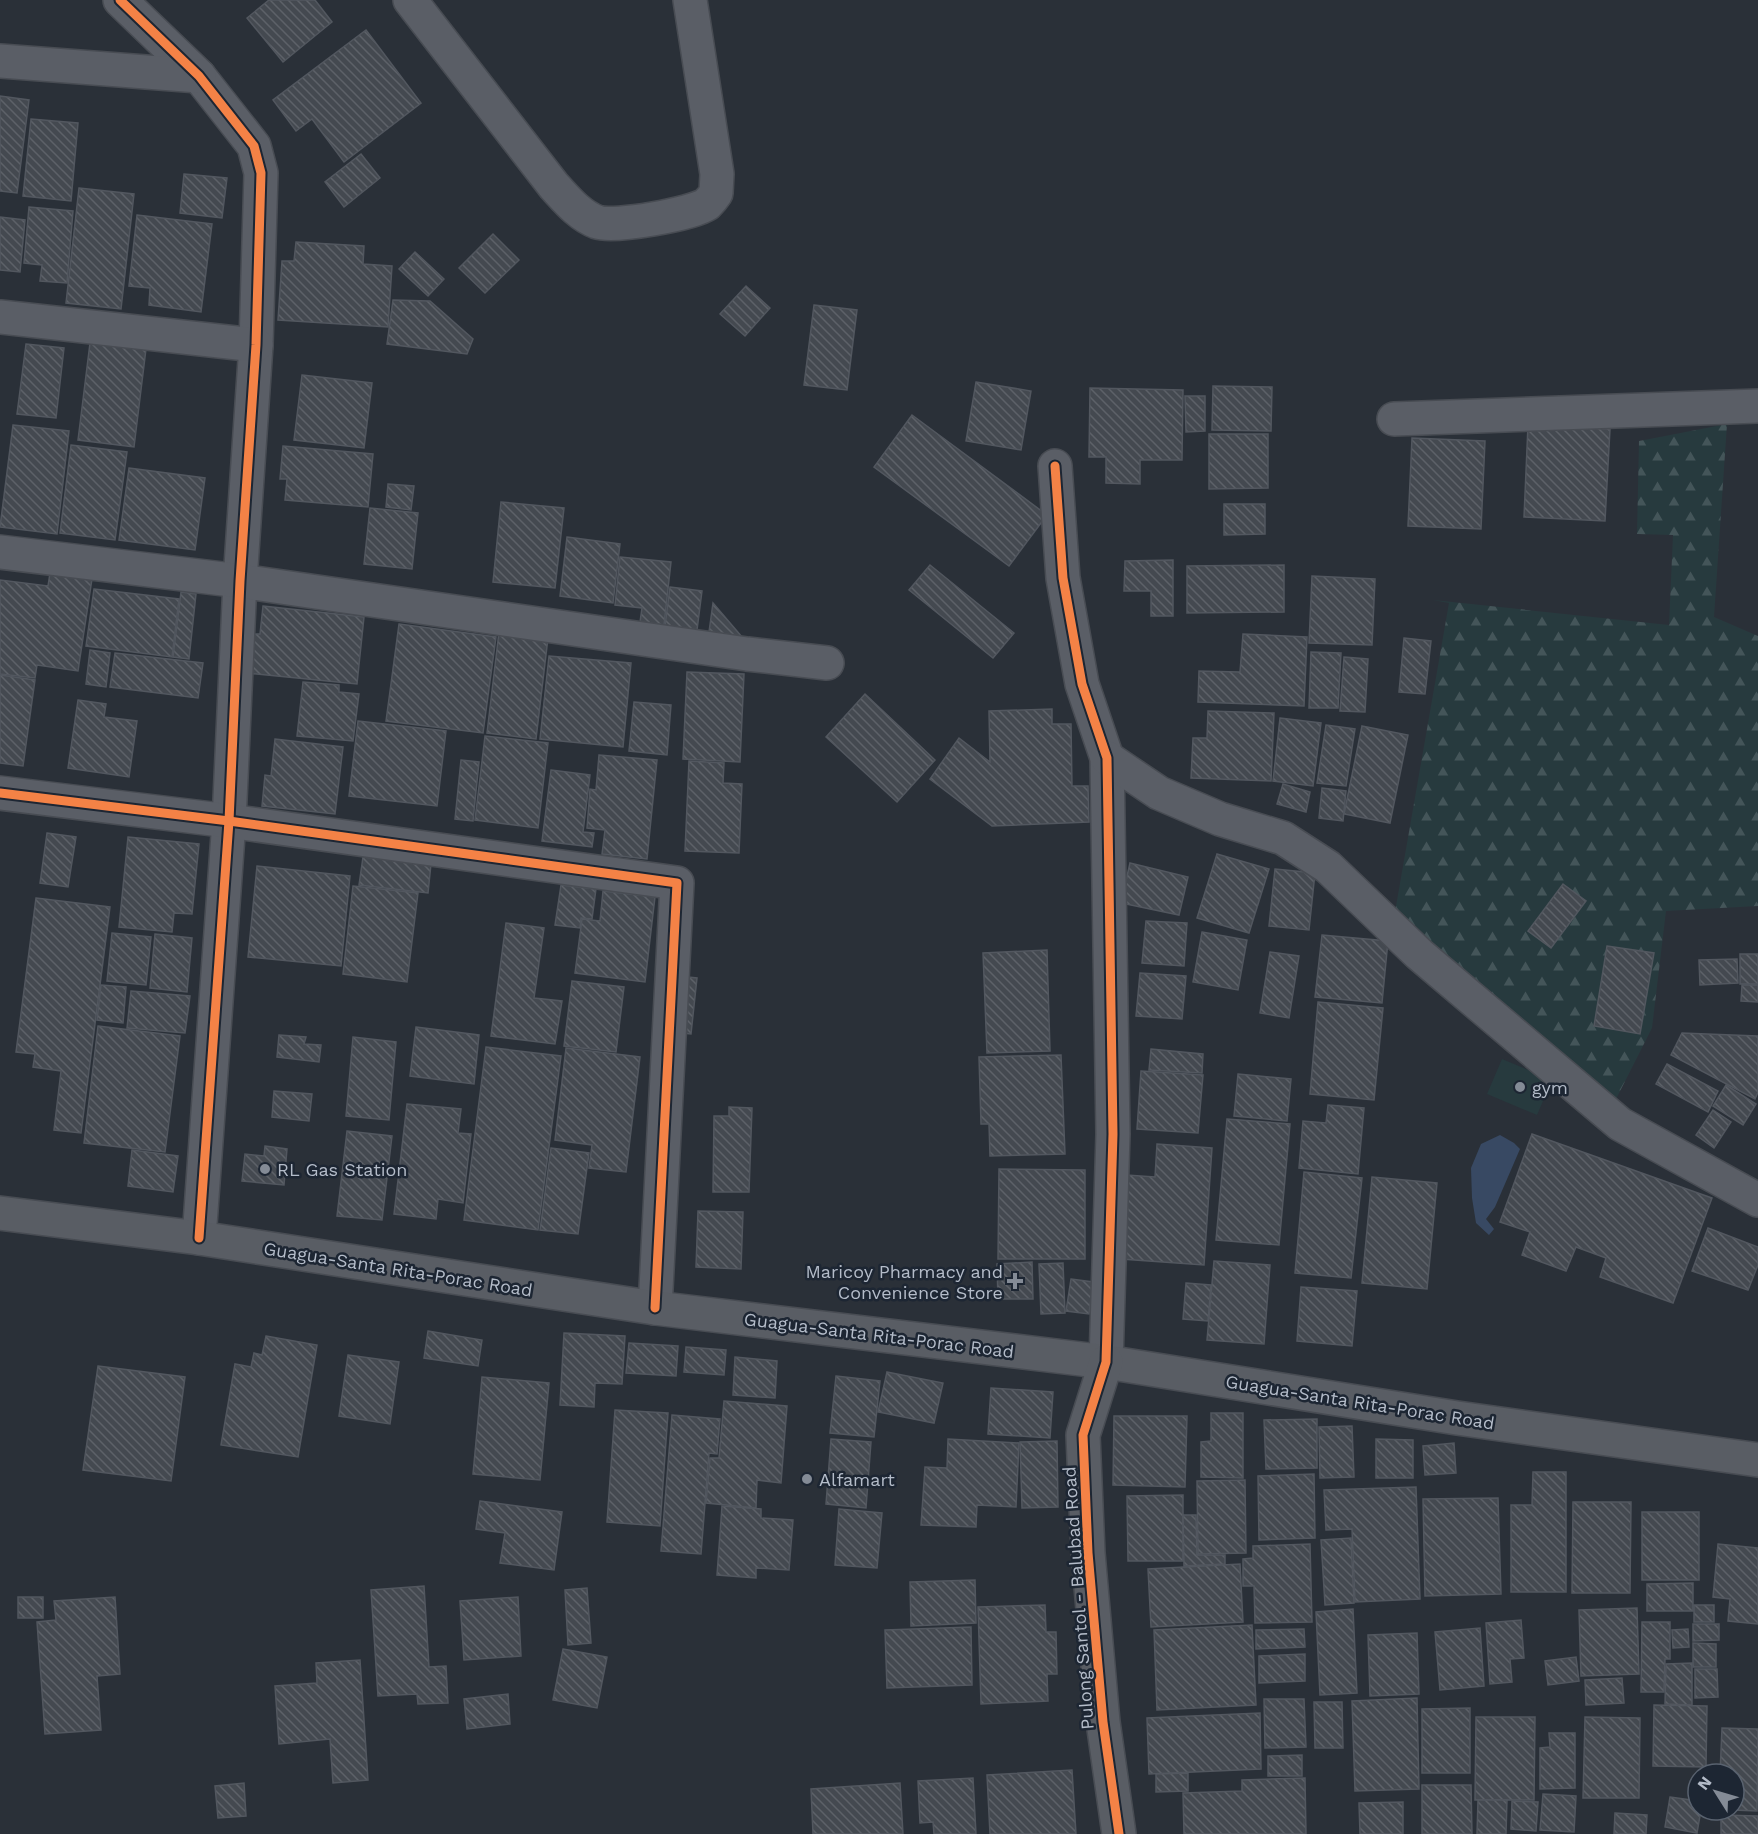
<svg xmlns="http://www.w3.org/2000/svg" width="1758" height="1834" font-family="'Work Sans',sans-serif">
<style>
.grass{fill:#273a3e}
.forest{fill:url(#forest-firs)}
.water{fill:#384963}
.building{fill:url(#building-back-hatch);stroke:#52575f;stroke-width:1.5}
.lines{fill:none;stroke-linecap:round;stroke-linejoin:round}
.street-casing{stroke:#484c53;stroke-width:36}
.secondary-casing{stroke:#484c53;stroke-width:36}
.street{stroke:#5a5e66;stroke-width:33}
.secondary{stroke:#595d64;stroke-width:33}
.cycleway-casing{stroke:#1d2633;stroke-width:13}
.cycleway{stroke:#f48246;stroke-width:9}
.poi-dot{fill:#848b96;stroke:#1d2633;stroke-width:2}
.labels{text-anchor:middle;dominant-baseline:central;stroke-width:5;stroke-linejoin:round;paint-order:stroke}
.poi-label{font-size:18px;fill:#b4bcc9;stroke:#1d2633;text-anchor:start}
.street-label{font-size:18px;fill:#b4bcc9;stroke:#1d2633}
</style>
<defs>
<pattern id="forest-firs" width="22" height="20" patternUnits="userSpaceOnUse" patternTransform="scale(1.5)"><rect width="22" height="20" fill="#273a3e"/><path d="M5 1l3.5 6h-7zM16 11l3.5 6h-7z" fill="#445559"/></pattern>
<pattern id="building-back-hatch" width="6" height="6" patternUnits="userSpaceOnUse" patternTransform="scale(1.5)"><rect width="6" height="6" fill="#444950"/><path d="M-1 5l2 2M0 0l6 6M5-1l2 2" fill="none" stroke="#5d6168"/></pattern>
</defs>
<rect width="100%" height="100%" fill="#2a3038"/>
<polygon class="grass" points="1502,1059 1552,1080 1537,1115 1487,1094"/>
<polygon class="forest" points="1727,424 1714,617 1758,636 1758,906 1666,911 1652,1028 1612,1107 1395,912 1449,603 1433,600 1669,625 1673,535 1637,534 1639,441"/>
<polygon class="water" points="1500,1135 1514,1143 1520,1149 1495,1207 1486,1219 1494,1229 1489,1235 1476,1223 1472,1198 1471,1168 1481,1144"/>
<g class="building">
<polygon points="269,0 315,0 332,22 283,62 247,18"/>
<polygon points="366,30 421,103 344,162 312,119 296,131 273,100"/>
<polygon points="0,96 29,100 17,193 0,191"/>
<polygon points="31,119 78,123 71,201 23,196"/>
<polygon points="361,154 380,178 344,207 325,182"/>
<polygon points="184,174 227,178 222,218 180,213"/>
<polygon points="79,188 134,194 121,309 66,303"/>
<polygon points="29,207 73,211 67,283 40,281 42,265 24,263"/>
<polygon points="137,215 212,224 201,312 149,305 150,288 129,286"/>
<polygon points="0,217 25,220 20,272 0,270"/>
<polygon points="493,234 519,260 485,293 459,268"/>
<polygon points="296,242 364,246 363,264 392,266 388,327 278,320 282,261 294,261"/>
<polygon points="415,252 444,279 428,296 399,269"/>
<polygon points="746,286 770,308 745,336 720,314"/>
<polygon points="393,300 430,301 473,339 467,354 387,344"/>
<polygon points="814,305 857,310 847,390 804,385"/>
<polygon points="90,343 146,349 134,447 78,440"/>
<polygon points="26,344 64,348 56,418 17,414"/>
<polygon points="302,375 372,383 364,448 294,440"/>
<polygon points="976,382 1031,391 1021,450 966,441"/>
<polygon points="1213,386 1272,387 1271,431 1212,430"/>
<polygon points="1090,388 1183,390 1182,460 1140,460 1140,484 1106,483 1106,457 1089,457"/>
<polygon points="1185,396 1205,396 1205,431 1186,432"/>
<polygon points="912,415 1047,515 1009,566 874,467"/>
<polygon points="13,425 69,431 57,534 0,527"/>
<polygon points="1528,425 1610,429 1605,521 1524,517"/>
<polygon points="1209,434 1268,434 1268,488 1209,489"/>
<polygon points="1412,438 1485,441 1481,529 1408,526"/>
<polygon points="71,445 127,452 115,540 60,533"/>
<polygon points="283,446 373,454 368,507 285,500 287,479 280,479"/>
<polygon points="129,468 205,478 195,550 119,540"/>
<polygon points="388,484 414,486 411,510 386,507"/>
<polygon points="501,502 564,508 555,588 493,582"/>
<polygon points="1224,504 1265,504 1265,534 1224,535"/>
<polygon points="370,508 418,513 412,569 364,564"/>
<polygon points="567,537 620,544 613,603 560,596"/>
<polygon points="620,557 671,562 664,625 640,622 642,608 615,605"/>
<polygon points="1173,560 1173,616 1151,616 1151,591 1124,591 1125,561"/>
<polygon points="930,565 1014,633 993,658 909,590"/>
<polygon points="1284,565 1284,612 1187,613 1187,566"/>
<polygon points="50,573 92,579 78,671 37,665 35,678 0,674 0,580 48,586"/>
<polygon points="1312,576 1375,579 1372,645 1309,643"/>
<polygon points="670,587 702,591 697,630 665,626"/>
<polygon points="94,589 179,599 172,657 86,646"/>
<polygon points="181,592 196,594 189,659 173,657"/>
<polygon points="713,603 742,637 709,632"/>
<polygon points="263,606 364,617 357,684 246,673 250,634 260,634"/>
<polygon points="399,624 496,637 483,733 386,721"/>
<polygon points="499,632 548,638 536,739 487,733"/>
<polygon points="1243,634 1307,637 1304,706 1198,702 1199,671 1240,672"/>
<polygon points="1404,638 1431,641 1425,694 1399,692"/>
<polygon points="90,650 110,653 106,687 86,684"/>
<polygon points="1311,652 1341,653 1338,708 1309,708"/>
<polygon points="115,653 203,663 198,698 110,687"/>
<polygon points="549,656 631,663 623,747 540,739"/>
<polygon points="1344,657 1368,659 1365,712 1340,711"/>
<polygon points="687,672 744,674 740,762 683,759"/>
<polygon points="0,675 35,680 23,766 0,763"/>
<polygon points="303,682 339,685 339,692 359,694 353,741 297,736"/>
<polygon points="865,694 935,760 897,802 826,737"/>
<polygon points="78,700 106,704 104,717 137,721 129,777 68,768"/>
<polygon points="634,702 671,705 667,755 629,751"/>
<polygon points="1052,709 1052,724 1071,724 1072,786 1088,786 1089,822 992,826 930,779 959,738 990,762 989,711"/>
<polygon points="1208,711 1274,713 1271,781 1191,778 1193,738 1207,738"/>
<polygon points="1280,718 1321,723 1313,786 1273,781"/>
<polygon points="358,721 446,731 437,806 349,796"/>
<polygon points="1326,725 1355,729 1346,786 1317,783"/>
<polygon points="1362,726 1408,735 1390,823 1344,814"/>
<polygon points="485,736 548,743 538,828 475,820"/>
<polygon points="275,739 343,747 335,814 262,806 265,775 271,776"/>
<polygon points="599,755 657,760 647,859 602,854 605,830 587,828 590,789 596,790"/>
<polygon points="461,760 479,762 473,821 455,819"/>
<polygon points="689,761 724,763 723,783 742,784 739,853 685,851"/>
<polygon points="551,770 590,775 583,832 594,833 592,847 542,841"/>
<polygon points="1283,784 1310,792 1306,812 1277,804"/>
<polygon points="1322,788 1346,791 1343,821 1319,818"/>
<polygon points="47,833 76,837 68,887 40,883"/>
<polygon points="128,837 199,844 192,914 174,913 172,932 119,927"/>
<polygon points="1217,854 1269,869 1249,933 1197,918"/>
<polygon points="363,857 431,864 428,893 359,885"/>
<polygon points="1130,863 1188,877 1179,915 1121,903"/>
<polygon points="257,866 350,876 341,966 248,957"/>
<polygon points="1275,869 1315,873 1309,930 1269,926"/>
<polygon points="1563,884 1586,901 1551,948 1528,931"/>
<polygon points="561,885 596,889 592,919 581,918 580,928 555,925"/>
<polygon points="353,886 418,893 407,982 343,974"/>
<polygon points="603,891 655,897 645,982 575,973 582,919 600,921"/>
<polygon points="36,898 110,907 81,1133 54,1130 61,1071 33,1067 35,1054 16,1052"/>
<polygon points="1146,921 1187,923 1184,966 1142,963"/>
<polygon points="506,923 544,928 534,998 562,1001 555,1044 491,1036"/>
<polygon points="1202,932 1247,940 1238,990 1193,982"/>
<polygon points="112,933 151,937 146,985 107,981"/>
<polygon points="155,934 192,938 187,992 150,988"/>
<polygon points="1322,935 1388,941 1382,1003 1315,997"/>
<polygon points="1607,946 1654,953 1640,1034 1594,1026"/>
<polygon points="1047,950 1050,1051 987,1053 983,953"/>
<polygon points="1270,952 1299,956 1289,1018 1260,1013"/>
<rect x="1740" y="954" width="18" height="30"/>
<polygon points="1737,959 1738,983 1700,985 1699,960"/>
<polygon points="1140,973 1186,976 1182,1019 1136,1016"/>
<polygon points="678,976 697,978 691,1034 671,1032"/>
<polygon points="572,981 624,987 616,1052 564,1046"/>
<polygon points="101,985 126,987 123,1023 97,1020"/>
<polygon points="1742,985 1758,985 1758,1002 1741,1001"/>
<polygon points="131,991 190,996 185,1033 127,1028"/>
<polygon points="1318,1002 1383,1008 1374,1100 1310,1094"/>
<polygon points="98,1026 180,1036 165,1152 84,1143"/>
<polygon points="416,1027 479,1035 474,1084 410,1076"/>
<polygon points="1682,1033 1758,1036 1758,1092 1755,1099 1671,1055"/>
<polygon points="279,1035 306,1037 304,1044 321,1045 319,1062 277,1057"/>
<polygon points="353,1037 396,1042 389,1120 346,1116"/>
<polygon points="486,1047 561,1056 538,1230 464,1220"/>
<polygon points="566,1048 640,1057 626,1172 589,1168 592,1145 555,1140"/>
<polygon points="1151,1049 1203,1054 1202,1073 1149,1070"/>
<polygon points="1061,1055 1065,1154 990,1156 989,1124 981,1124 979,1057"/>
<polygon points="1667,1064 1718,1091 1708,1112 1656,1084"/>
<polygon points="1141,1071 1203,1075 1198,1133 1137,1129"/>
<polygon points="1238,1074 1291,1079 1287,1121 1234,1116"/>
<polygon points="1726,1085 1756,1104 1743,1125 1713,1106"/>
<polygon points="274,1091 312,1094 309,1121 272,1117"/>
<polygon points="407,1104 461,1109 458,1133 471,1134 463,1203 438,1199 436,1219 394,1214"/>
<polygon points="1328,1105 1364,1108 1358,1174 1299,1168 1303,1121 1326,1123"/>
<polygon points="729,1107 752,1108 749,1192 713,1192 714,1116 729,1116"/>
<polygon points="1713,1110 1731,1122 1714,1148 1696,1135"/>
<polygon points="1227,1119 1290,1124 1279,1245 1216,1240"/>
<polygon points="347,1131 392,1136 382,1220 337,1216"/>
<polygon points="1532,1134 1712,1198 1673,1303 1600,1277 1606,1258 1576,1247 1566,1271 1522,1255 1530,1232 1500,1222"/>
<polygon points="1157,1144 1212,1148 1204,1265 1121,1259 1127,1175 1155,1177"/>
<polygon points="265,1146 287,1149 284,1185 242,1181 245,1154 264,1156"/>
<polygon points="551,1148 589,1153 578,1234 540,1230"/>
<polygon points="132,1150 178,1156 173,1192 128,1186"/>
<polygon points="999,1169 1085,1170 1085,1259 998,1259"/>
<polygon points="1304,1172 1362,1178 1351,1278 1295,1273"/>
<polygon points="1372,1177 1437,1183 1427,1289 1362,1283"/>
<polygon points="698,1211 743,1212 741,1269 696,1267"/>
<polygon points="1708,1228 1758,1247 1758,1265 1748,1290 1692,1271"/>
<polygon points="1214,1261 1270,1265 1264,1344 1207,1340"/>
<polygon points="1032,1262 1033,1299 998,1299 997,1264"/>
<polygon points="1063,1263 1065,1313 1041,1314 1039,1264"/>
<polygon points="1071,1279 1093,1282 1089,1314 1066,1311"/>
<polygon points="1186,1283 1211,1285 1208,1321 1183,1319"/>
<polygon points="1301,1287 1357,1291 1352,1346 1297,1341"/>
<polygon points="428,1331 482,1340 478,1366 424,1358"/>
<polygon points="564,1333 625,1336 622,1384 595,1383 594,1407 560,1405"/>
<polygon points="266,1336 317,1345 298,1457 221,1445 235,1364 251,1367 254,1353 262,1355"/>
<polygon points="629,1343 678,1346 676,1376 626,1373"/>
<polygon points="686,1347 726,1350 724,1375 684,1372"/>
<polygon points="348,1355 399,1362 390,1424 339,1416"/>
<polygon points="735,1357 777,1361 775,1398 733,1395"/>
<polygon points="98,1366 185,1377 171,1481 83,1470"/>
<polygon points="887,1372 943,1383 934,1423 878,1412"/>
<polygon points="836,1376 880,1381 874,1437 830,1433"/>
<polygon points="482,1377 549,1383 540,1480 473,1474"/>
<polygon points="991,1388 1053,1392 1050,1438 988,1434"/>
<polygon points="724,1401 787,1406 781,1483 757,1480 756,1508 706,1503 710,1458 719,1458"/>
<polygon points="615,1410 668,1413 660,1526 607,1522"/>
<polygon points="1211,1413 1243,1413 1243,1478 1201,1477 1201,1442 1211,1441"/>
<polygon points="672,1415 720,1419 717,1454 709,1453 701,1554 661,1551"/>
<polygon points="1114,1416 1187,1416 1185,1487 1113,1485"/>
<polygon points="1317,1419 1317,1468 1266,1469 1264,1420"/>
<polygon points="1352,1426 1354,1477 1320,1478 1319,1427"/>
<polygon points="831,1439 871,1442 866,1508 826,1504"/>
<polygon points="948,1439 1019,1443 1016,1507 977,1505 976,1527 921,1525 925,1467 947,1468"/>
<polygon points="1376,1439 1413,1440 1413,1478 1376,1478"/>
<polygon points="1057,1441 1058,1507 1022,1508 1020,1442"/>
<polygon points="1454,1443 1456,1473 1425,1475 1423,1446"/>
<polygon points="1533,1472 1566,1472 1566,1592 1511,1592 1511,1505 1532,1505"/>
<polygon points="1314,1474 1315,1538 1259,1540 1258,1476"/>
<polygon points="1245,1480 1246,1553 1198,1554 1197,1481"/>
<polygon points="1416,1487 1420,1599 1355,1602 1352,1529 1326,1530 1324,1490"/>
<polygon points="1183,1495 1183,1561 1128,1561 1127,1496"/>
<polygon points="1498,1498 1501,1594 1425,1596 1423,1499"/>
<polygon points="480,1501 562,1512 554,1570 500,1563 505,1533 476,1529"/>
<polygon points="1573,1502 1631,1502 1630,1593 1572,1593"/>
<polygon points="722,1506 761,1509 761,1518 793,1520 789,1570 756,1568 756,1578 717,1575"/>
<polygon points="839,1509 882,1513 877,1568 835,1565"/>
<rect x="1642" y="1512" width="57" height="68"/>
<polygon points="1183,1515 1196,1515 1197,1555 1225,1555 1225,1564 1184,1566"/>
<polygon points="1351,1538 1354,1603 1325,1605 1321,1540"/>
<polygon points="1310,1544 1312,1622 1255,1623 1254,1586 1243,1586 1243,1559 1253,1558 1253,1546"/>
<polygon points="1718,1544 1758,1548 1758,1624 1728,1621 1730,1599 1713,1597"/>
<polygon points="1240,1564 1243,1622 1151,1627 1148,1569"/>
<polygon points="975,1580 976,1623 911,1626 910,1582"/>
<polygon points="1693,1583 1693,1611 1647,1611 1647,1584"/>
<polygon points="424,1586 429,1667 446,1666 448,1703 418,1704 417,1694 378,1696 371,1590"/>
<polygon points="587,1588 591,1643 568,1645 565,1590"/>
<rect x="18" y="1597" width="25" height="21"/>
<polygon points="115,1597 120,1674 97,1676 101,1730 45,1734 37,1622 56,1620 54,1601"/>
<polygon points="518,1597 521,1656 464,1660 460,1601"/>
<polygon points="1045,1605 1046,1632 1056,1632 1057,1674 1047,1674 1048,1701 981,1704 978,1607"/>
<rect x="1694" y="1605" width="20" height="17"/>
<polygon points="1637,1608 1639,1674 1581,1676 1579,1610"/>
<polygon points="1353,1609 1357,1693 1320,1695 1316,1612"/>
<polygon points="1521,1620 1524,1658 1510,1659 1512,1682 1490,1684 1486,1623"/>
<polygon points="1642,1622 1670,1622 1670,1659 1665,1659 1664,1692 1641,1692"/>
<polygon points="1693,1624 1719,1624 1719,1640 1693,1641"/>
<polygon points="1252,1625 1256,1705 1157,1710 1154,1630"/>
<polygon points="971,1627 972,1685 887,1688 885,1630"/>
<polygon points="1480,1628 1484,1686 1440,1690 1435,1632"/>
<polygon points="1304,1629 1305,1647 1256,1649 1256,1630"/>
<polygon points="1688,1629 1689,1647 1673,1648 1672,1630"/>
<polygon points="1417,1633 1419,1694 1370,1696 1368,1635"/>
<polygon points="1693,1643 1716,1644 1716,1667 1693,1667"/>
<polygon points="563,1649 607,1657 597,1708 553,1700"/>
<polygon points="1305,1654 1305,1681 1259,1683 1259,1656"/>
<polygon points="1576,1657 1579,1681 1548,1685 1545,1661"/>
<polygon points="360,1660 368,1780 333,1783 330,1739 279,1744 275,1686 317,1683 316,1663"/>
<polygon points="1692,1663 1692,1705 1665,1704 1666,1664"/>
<polygon points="1695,1669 1717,1669 1718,1697 1695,1698"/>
<polygon points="1622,1678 1624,1703 1586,1705 1585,1680"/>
<polygon points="508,1694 510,1724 467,1729 464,1699"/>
<polygon points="1417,1698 1419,1789 1355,1791 1352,1701"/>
<polygon points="1264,1699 1304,1699 1306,1747 1265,1748"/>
<polygon points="1314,1702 1342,1702 1343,1748 1315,1748"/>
<polygon points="1654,1705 1707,1706 1706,1767 1653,1766"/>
<polygon points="1470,1708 1470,1773 1422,1773 1422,1709"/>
<polygon points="1260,1713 1261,1769 1149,1774 1147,1718"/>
<polygon points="1476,1717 1535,1717 1534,1800 1475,1800"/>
<polygon points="1585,1717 1640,1718 1639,1798 1583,1798"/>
<polygon points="1722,1728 1758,1729 1757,1811 1733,1810 1734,1774 1720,1774"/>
<polygon points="1549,1733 1575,1733 1575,1788 1540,1789 1540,1748 1550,1747"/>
<polygon points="1302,1755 1302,1776 1268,1776 1268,1756"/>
<polygon points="1072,1770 1076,1834 990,1834 987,1775"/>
<polygon points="1188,1773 1188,1791 1156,1792 1156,1774"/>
<polygon points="973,1778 976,1834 934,1834 933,1822 920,1823 918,1781"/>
<polygon points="1305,1778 1306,1834 1184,1834 1183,1793 1242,1791 1242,1780"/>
<polygon points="244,1783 246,1816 218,1818 215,1786"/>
<polygon points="900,1783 903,1834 813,1834 811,1789"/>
<polygon points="1422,1785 1471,1785 1472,1834 1422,1834"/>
<polygon points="1543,1794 1576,1796 1574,1832 1540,1830"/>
<polygon points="1670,1797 1698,1801 1698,1810 1701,1810 1697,1833 1665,1827"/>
<polygon points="1478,1800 1507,1800 1506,1834 1477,1834"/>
<polygon points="1512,1801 1538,1802 1536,1831 1511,1829"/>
<polygon points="1403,1802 1403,1834 1360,1834 1359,1803"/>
<polygon points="1615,1813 1647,1815 1646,1834 1614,1834"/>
<polygon points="1721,1815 1758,1816 1758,1834 1721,1834"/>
</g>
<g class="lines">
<g class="street-casing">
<g id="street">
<polyline points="120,0 199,76 254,146 261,173 256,345 240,581 229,821 199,1238"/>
<path d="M410,0L554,186C567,200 579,215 597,222C614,228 692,214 707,204C710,201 714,196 716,193L717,174L690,0"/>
<polyline points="0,61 199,76"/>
<polyline points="0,317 256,345"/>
<polyline points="1394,419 1758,406"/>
<polyline points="1055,466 1063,578 1082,684 1107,758 1113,1134 1106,1362"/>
<polyline points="0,552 240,581 747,654 827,663"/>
<polyline points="1107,758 1159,793 1220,819 1283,838 1328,867 1419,954 1620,1124 1758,1200"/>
<polyline points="0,793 229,821 677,883 655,1308"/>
</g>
</g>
<g class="secondary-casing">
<g id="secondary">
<polyline points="0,1213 199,1238 655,1308 1106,1362 1457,1418 1758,1460"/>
<polyline points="1106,1362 1083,1435 1088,1553 1103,1722 1119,1834"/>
</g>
</g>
<use href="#street" class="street"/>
<use href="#secondary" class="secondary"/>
<g class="cycleway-casing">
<g id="cycleway">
<polyline points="120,0 199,76 254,146 261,173 256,345 240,581 229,821 199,1238"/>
<polyline points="1055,466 1063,578 1082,684 1107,758 1113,1134 1106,1362 1083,1435 1088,1553 1103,1722 1119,1834"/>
<polyline points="0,793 229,821 677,883 655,1308"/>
</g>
</g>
<use href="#cycleway" class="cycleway"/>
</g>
<g class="poi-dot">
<circle cx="1520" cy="1087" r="6"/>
<circle cx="265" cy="1169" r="6"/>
<path d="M1012 1272h6v6h6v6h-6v6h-6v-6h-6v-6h6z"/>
<circle cx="807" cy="1479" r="6"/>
</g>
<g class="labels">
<g class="poi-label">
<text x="1532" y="1087">gym</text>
<text x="277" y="1169">RL Gas Station</text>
<text x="1003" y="1271" text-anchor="end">Maricoy Pharmacy and<tspan x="1003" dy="21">Convenience Store</tspan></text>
<text x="819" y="1479">Alfamart</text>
</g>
<g class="street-label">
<text transform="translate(398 1269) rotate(9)">Guagua-Santa Rita-Porac Road</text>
<text transform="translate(879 1335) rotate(7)">Guagua-Santa Rita-Porac Road</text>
<text transform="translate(1360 1402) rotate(9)">Guagua-Santa Rita-Porac Road</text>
<text transform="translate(1078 1598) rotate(-94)">Pulong Santol - Balubad Road</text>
</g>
</g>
<g transform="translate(1716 1792) rotate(307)"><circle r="28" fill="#1d2633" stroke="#59626f" stroke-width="1.5"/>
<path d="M0-4.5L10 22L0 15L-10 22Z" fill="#848b96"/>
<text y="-9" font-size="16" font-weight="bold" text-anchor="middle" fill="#b4bcc9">N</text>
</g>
</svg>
